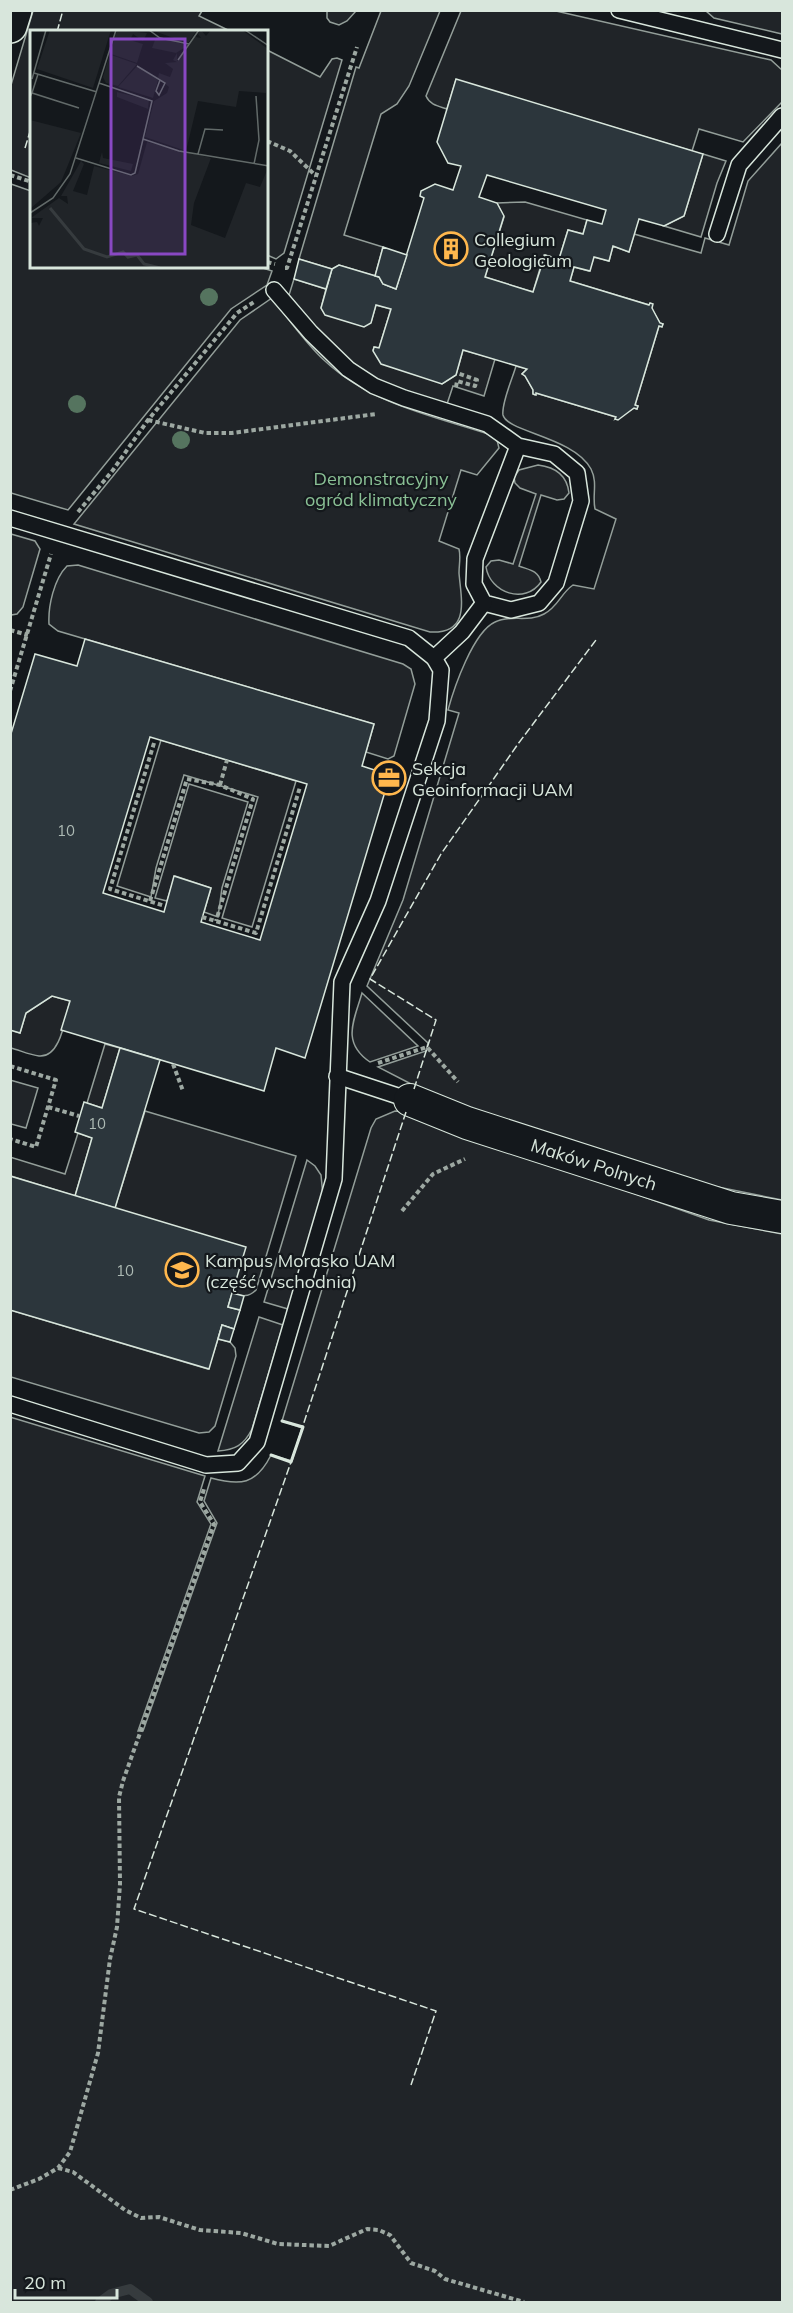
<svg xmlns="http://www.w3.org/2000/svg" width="793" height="2313" font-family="Mulish,sans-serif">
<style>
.green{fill:#202428;stroke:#939e99;stroke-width:1.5}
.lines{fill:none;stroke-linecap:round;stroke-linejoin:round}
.stream{stroke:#363b3e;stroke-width:10}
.building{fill:#2c363c;stroke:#d8e6dc;stroke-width:1.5;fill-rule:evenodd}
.service-casing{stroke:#d8e6dc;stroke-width:18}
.minor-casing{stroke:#d8e6dc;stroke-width:34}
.tertiary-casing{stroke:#d8e6dc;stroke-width:36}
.path{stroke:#9da8a2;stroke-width:4;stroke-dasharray:4.5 3;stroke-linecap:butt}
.service{stroke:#14181c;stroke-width:15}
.minor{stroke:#14181c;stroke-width:32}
.tertiary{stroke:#14181c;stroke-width:33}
.fence{stroke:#d8e6dc;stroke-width:1.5;stroke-dasharray:8 3;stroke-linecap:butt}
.wall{stroke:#d8e6dc;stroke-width:3}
.tree{fill:#55745f}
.labels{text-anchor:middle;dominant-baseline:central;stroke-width:4.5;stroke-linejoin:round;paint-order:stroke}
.number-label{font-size:15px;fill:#adbab4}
.poi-label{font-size:18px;fill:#d8e6dc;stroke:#14181c;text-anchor:start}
.park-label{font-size:18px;fill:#8ac095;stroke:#14181c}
.street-label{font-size:18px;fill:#d8e6dc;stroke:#14181c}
.inset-river{fill:none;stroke:#363b3e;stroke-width:3}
.inset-road{fill:none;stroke:#626a69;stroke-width:1.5}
.view{fill:#8948c3;fill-opacity:0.15;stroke:#8948c3;stroke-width:3}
.inset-edge{fill:none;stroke:#d8e6dc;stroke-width:3}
</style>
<rect width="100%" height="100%" fill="#14181c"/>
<g class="green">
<polygon points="33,11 202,11 199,16 230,31 32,32 31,178 11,170 11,85"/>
<polygon points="327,11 328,10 356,11 347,21 339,25 330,22 327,18"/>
<polygon points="381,11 440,11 409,86 397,104 381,114 344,235 383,247 375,276 339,265 332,269 299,259 356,67 359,68"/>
<path d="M461,11H556L771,60L782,70V102L743,142L699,129L692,151L456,80L447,109C438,106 430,105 426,96Z"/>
<polygon points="706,11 782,11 782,34 714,18"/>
<polygon points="267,50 320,77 332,59 337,58 342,60 284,253 276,259 267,255"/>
<path d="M782,143V1200L703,1184L509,1123L415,1086L378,1067L426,1051L428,1043L367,986L403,900L459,713L448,710C454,688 473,632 495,622C510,614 528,623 544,614C558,607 561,593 573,585L594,589L616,519L595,509C592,495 598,483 591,469C574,437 507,432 503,415C501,404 513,377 516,366L527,369L522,374L525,376L533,390V394L535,395L536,393L616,417L615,419L634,408L637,409L638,406L635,405L659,326H662L663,324L660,323L649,305L570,281L574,267L589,271L594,257L609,261L613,246L629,252L634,234L701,253L705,238L729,245L748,181Z"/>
<polygon points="703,154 726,161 717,183 701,237 664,226 684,216"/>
<polygon points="11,184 31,191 32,267 260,267 272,271 267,285 231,309 68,510 11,493"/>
<polygon points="525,202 587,220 583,234 568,230 559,259 544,255 533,292 485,277 504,217 497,203"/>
<path d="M294,279L326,289L321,308L325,314L364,326L371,322L376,305L391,309L379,348L375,347L373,350L442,384L456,375L463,350L495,359L484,396L453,386L447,404C422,396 395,390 372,377C338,357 313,324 289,295Z"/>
<path d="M272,298C289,319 305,343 325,361C371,404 433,416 491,435L497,440L499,448L477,475L461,470L439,541L459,549C461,557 459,564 459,573C461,599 471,634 430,632L74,524L240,320Z"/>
<path d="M538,465C555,467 567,475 569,493L564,499L557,500L541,495L519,566C529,570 538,570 541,582C525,605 490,593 486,567L491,561L499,560L513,564L536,494L520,488L515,483L514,477L519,470Z"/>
<polygon points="11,534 35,541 40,549 23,607 17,614 11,615"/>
<path d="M78,565L403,664L411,669L415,684L394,756L388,759L366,752L374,724L58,631L49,624C48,606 54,579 67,566Z"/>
<polygon points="161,740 296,781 252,927 222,918 258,797 184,775 156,868 151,897 117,886"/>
<polygon points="189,784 248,802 222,888 218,917 204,912 211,888 175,876 167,901 155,898"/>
<path d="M362,993L418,1046L370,1062C341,1042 354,1021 362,993Z"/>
<path d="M52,996L70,1001C65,1018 61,1058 39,1056C30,1055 19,1050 11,1048L10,1030L20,1033L26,1013Z"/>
<polygon points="105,1044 120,1048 102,1108 87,1103"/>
<polygon points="10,1080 38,1088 26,1128 11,1124"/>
<path d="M145,1111L296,1156L256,1290C248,1298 242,1296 232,1293L115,1208Z"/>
<path d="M395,1111L406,1112L709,1220L782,1234V2302H11L10,1417L205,1476L197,1502L211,1524L138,1731H143L217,1523L204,1501L211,1478C240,1486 256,1485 271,1455L292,1461L302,1428L282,1421L371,1128L376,1119Z"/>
<polygon points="78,1133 92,1138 75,1196 11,1176 10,1157 65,1174"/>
<polygon points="307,1160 315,1166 321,1175 323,1196 288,1309 264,1302"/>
<polygon points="10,1310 208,1369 218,1339 230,1342 235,1348 236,1356 215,1426 209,1432 199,1433 11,1377"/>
<path d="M259,1317L283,1325L252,1429C244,1445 235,1450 218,1451Z"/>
</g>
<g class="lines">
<polyline class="stream" points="100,2302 111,2294 130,2289 148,2302"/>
</g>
<g class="building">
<path d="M456,79L703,154L684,216L664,226L639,219L629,252L613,246L609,261L594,257L590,271L574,267L570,281L649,305L650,303L653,304L652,308L660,323L663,324L662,327L659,326L635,405L638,406L637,409L634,408L618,420L615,419L616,417L536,393V395L533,394V390L525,376L522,374L527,369L463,350L456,375L442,384L381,364L373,351L374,347L379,348L391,309L376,305L371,323L364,327L325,315L321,308L332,269L339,265L379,277L383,284L396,289L424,198L420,196L421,191L435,184L453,190L461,166L448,163L437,142ZM487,175L606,210L602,224L587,220L583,234L568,230L559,259L545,255L533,292L485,277L504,216L497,203L479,197Z"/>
<polygon points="383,247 407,255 396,289 383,284 379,277 375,276"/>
<polygon points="299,259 332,269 326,289 294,279"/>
<path d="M85,639L374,724L362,766L390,775L305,1058L276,1048L264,1091L61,1030L70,1001L52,996L26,1013L20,1033L10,1030V737L35,654L77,666ZM150,737L307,784L260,940L201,922L211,888L174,876L164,912L103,893Z"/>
<polygon points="120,1048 160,1060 115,1208 75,1196 92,1138 75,1132 84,1102 102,1108"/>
<polygon points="10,1176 246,1247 228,1307 240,1310 234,1329 222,1325 209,1369 10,1310"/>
<polygon points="232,1293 244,1296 240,1310 228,1307"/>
<polygon points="222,1325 234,1329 230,1342 218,1339"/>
</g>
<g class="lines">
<g class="service-casing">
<g id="service">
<polyline points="619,10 782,50"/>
<polyline points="717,234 739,165 782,116"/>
<polyline points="274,290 311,333 348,369 374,386 404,398 487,424 518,446 554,454 577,473 581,501 556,583 539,603 511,610 484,603 474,584 475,559 518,446"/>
<polyline points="10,518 409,638 434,658 441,670 437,721 378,901 342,982 334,1179 257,1442 238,1463 206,1465 10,1404"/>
<polyline points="434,658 462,632 484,603"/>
<polyline points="337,1076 410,1100"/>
</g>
</g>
<g class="minor-casing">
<g id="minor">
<path id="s1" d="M410,1100L467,1123L731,1208L782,1217"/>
</g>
</g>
<g class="tertiary-casing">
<polyline id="tertiary" points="10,26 15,10"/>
</g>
<g class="path">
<polyline points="267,141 290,151 316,176"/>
<polyline points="10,175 32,182"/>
<polyline points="267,262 275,264"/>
<polyline points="285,268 287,268 357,47"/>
<polyline points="456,387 457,381 475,386 477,380 457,373"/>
<polyline points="148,420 205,433 232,433 376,414"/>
<polyline points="78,512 113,470 148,420 237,313 254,302"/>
<polyline points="10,630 28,635"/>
<polyline points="10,691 51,554"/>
<polyline points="154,743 110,889 165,906"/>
<polyline points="220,785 227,760"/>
<polyline points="150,901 187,779 220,785 253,799 216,921"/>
<polyline points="202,917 256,933 300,787"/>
<polyline points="378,1063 427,1047 458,1082"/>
<polyline points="173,1064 183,1091"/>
<polyline points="10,1066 56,1080 36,1147 10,1139"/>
<polyline points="48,1107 79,1116"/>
<polyline points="402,1211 433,1174 465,1159"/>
<polyline points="58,2168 73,2172 125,2210 141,2218 159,2217 200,2230 241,2233 278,2244 329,2246 367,2229 379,2230 390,2235 411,2263 435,2271 445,2279 524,2302"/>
<polyline points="10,2190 39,2179 58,2168 70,2152 98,2053 110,1959 117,1927 120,1884 119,1797 123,1781 214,1524 200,1502 204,1489"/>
</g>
<use href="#service" class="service"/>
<use href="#minor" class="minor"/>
<use href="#tertiary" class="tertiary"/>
<g class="fence">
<polyline points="57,32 63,10"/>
<polyline points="25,148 32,125"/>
<polyline points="414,1089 436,1020 370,979 441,854 518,744 596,640"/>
<polyline points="406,1112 291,1462 134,1909 436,2011 411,2085"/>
</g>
<polyline class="wall" points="271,1455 291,1462 303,1427 282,1421"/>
</g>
<g class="tree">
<circle cx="209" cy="297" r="9"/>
<circle cx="77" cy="404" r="9"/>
<circle cx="181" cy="440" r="9"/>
</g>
<defs>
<g id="building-ring" transform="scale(1.725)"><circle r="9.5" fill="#14181c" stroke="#ffb74d" stroke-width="1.5"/><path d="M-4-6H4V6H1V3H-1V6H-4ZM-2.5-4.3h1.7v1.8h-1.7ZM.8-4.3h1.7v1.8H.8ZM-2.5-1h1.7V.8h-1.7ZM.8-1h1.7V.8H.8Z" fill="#ffb74d"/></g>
<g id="office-ring" transform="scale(1.725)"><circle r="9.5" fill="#14181c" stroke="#ffb74d" stroke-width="1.5"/><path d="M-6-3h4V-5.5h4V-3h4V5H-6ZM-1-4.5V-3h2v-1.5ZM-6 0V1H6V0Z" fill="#ffb74d"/></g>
<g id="university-ring" transform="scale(1.725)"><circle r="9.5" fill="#14181c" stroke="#ffb74d" stroke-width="1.5"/><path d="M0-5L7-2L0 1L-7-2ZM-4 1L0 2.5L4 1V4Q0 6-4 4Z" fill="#ffb74d"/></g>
</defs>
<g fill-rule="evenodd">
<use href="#building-ring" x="451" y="249"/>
<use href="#office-ring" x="389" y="778"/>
<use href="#university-ring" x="182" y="1270"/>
</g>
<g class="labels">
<g class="number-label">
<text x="66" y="830">10</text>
<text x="97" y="1123">10</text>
<text x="125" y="1270">10</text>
</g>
<g class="poi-label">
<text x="474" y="239">Collegium<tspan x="474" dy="21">Geologicum</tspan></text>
<text x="412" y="768">Sekcja<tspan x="412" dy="21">Geoinformacji UAM</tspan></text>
<text x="205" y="1260">Kampus Morasko UAM<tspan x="205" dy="21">(część wschodnia)</tspan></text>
</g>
<g class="park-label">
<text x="381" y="478">Demonstracyjny<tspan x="381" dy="21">ogród klimatyczny</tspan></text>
</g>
<g class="street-label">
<text stroke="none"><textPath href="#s1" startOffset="195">Maków Polnych</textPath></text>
</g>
</g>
<g transform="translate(30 30)">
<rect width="238" height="238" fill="#14181c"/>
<path d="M20,0H81L63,58L7,39ZM87,0L117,3L113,11L103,4L100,10L113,14L107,33L81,24L77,38L81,25L107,34L88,56L76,53L73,47ZM121,0H167L158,13ZM171,0L176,6L181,0H212L238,19L236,63L209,61L206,77L168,71L156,121L115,107L124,71L137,63L139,57L128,48L129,43L140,47L143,39L135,33L147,32L143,30L147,23V31L165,7L171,8L168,4ZM126,7L153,14L154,18L146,23L122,18ZM107,36L128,50L123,68L88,57ZM87,62L119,70L118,79L87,67ZM0,90L51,103L31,152L0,179ZM117,112L181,128L164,173L161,195L195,208L216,153L230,157L238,138V238H0V193L7,192L9,196L13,188H1L29,168L38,174L37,166H31L51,131L54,134L43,161L57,165L64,136L102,146L108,144ZM72,122L73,128L103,134L101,141L69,133Z" fill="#202428"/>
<path class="inset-river" d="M20,178L54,219L77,227L93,222L98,227L107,225L114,234L130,238"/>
<path class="inset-road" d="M119,0L130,8L159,14M215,0L239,16M148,30L169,0M107,36L135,53L129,65L126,61L130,50M4,43L67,62M2,49L16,0M2,63L8,44M0,67L2,63L49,78M113,109L149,121L239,136M168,124L175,99L193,100M46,128L101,145L105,143L122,71L69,53M224,134L229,110L226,66M0,183L23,168L40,144L86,0"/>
<path class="view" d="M81,9H155V224H81Z"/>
<rect width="238" height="238" class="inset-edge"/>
</g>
<rect width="793" height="2313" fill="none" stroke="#d8e6dc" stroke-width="24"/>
<path d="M15 2289v9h102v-9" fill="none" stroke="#d8e6dc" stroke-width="3"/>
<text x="24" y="2289" font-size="18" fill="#d8e6dc" stroke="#14181c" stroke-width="4.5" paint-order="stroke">20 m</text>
</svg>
